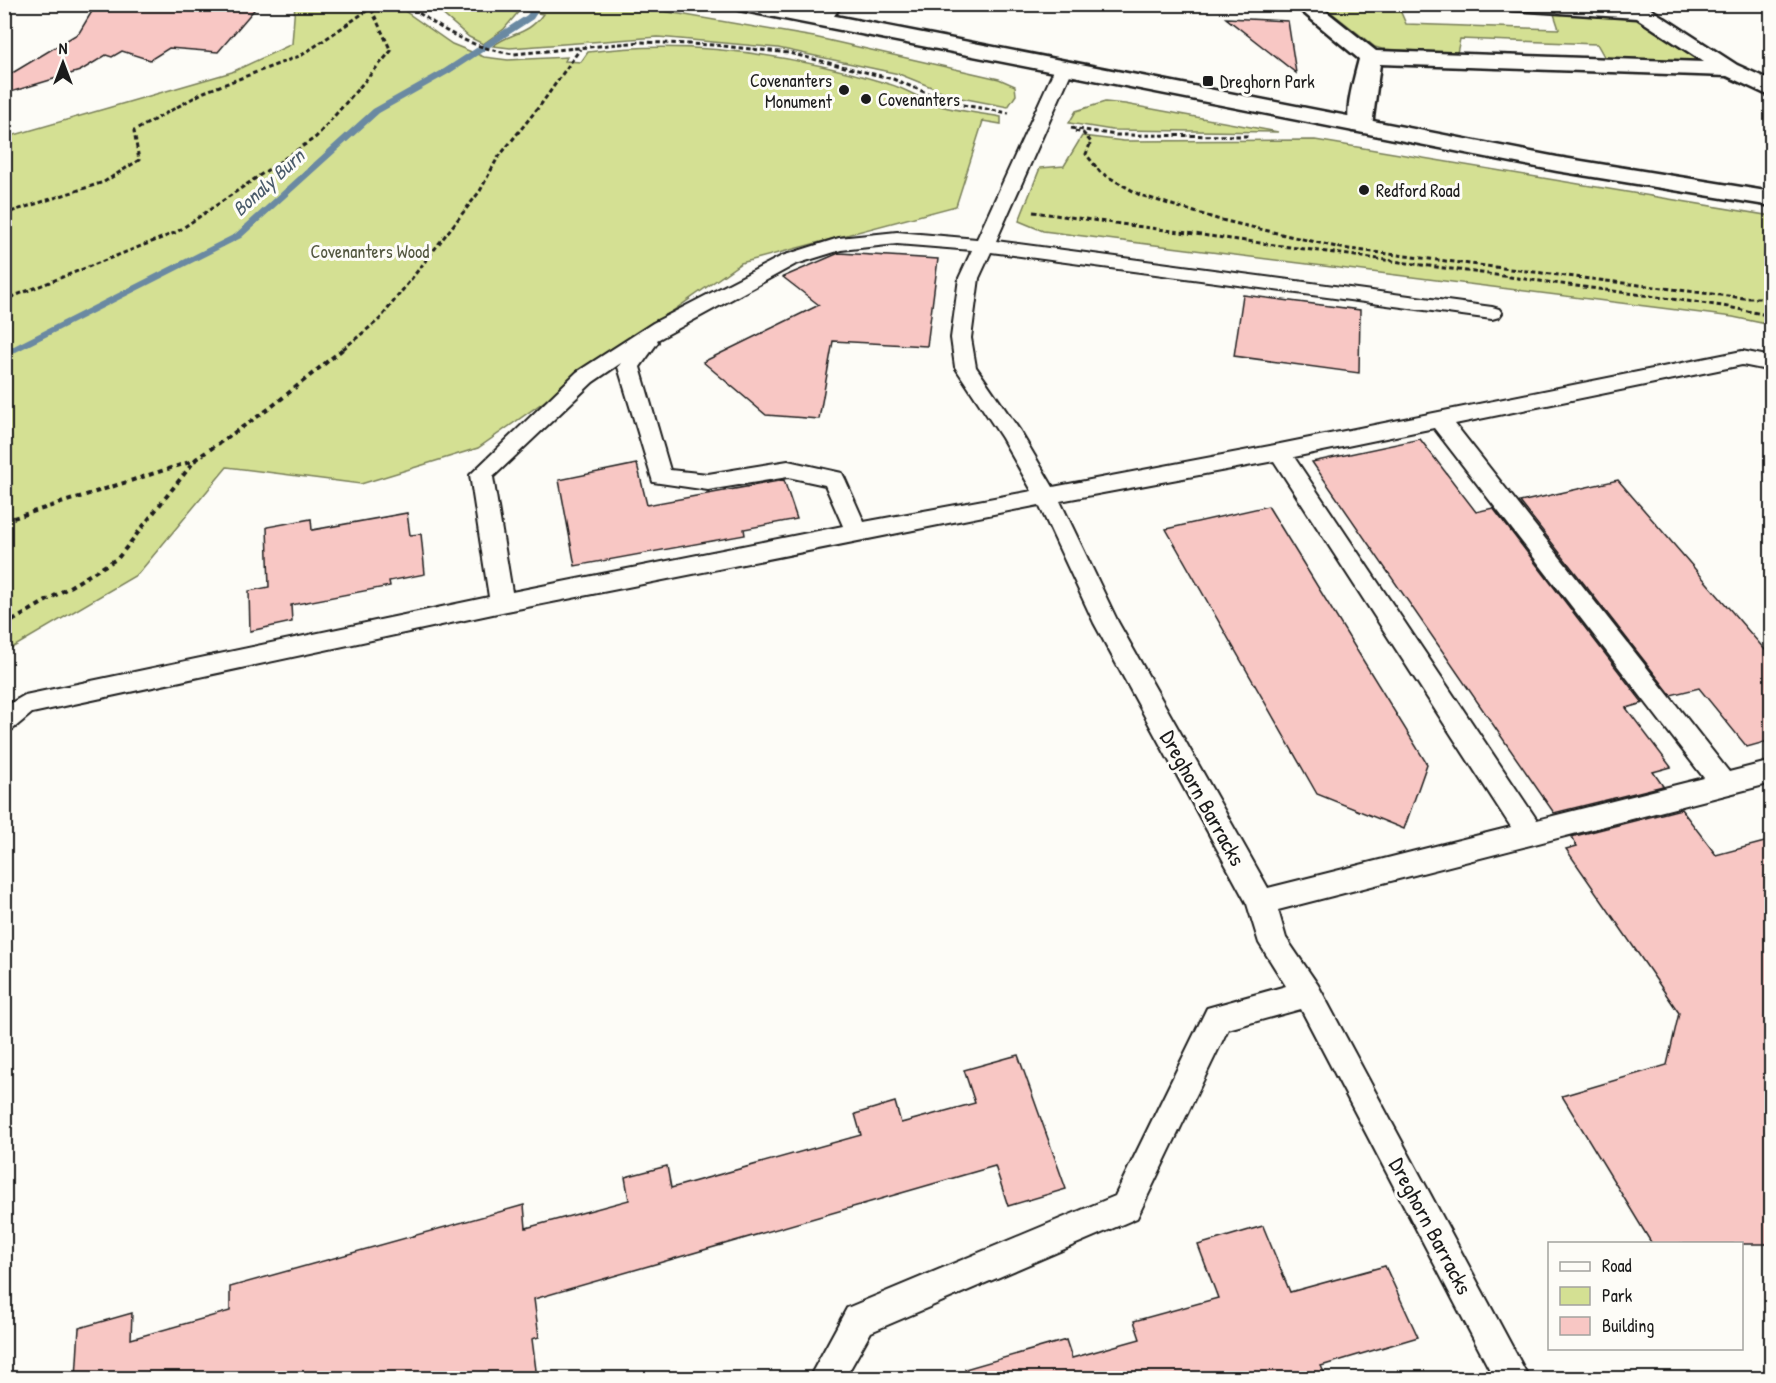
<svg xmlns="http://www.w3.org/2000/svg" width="1776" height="1383" font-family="'Patrick Hand',sans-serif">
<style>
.green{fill:#d4e093;stroke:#787e58;stroke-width:1.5}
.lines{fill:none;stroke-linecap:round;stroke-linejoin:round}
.stream{fill:#6b89a2;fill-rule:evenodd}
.building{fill:#f8c7c4;stroke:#1c1c1c;stroke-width:1.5}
.service-casing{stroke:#1c1c1c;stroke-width:4}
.minor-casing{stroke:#1c1c1c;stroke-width:5}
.secondary-casing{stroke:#1c1c1c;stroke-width:5}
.path-far1{stroke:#1c1c1c;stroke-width:3;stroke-dasharray:4.5 3;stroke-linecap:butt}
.path{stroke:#1c1c1c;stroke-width:4;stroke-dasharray:5 4.5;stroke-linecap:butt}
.service{fill:#fdfcf7;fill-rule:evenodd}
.minor{fill:#fdfcf7;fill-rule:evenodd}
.secondary{fill:#fdfcf7;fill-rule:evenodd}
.poi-dot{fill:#1c1c1c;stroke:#fdfcf7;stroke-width:2}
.labels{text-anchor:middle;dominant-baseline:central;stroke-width:6;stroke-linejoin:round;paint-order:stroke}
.far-poi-label{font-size:18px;fill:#1c1c1c;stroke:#fdfcf7;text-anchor:start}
.far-park-label{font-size:18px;fill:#535740;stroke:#fdfcf7}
.far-water-label{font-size:20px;font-style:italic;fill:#4a5b6a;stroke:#fdfcf7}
.street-label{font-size:22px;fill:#1c1c1c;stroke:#fdfcf7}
</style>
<rect width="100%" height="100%" fill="#fdfcf7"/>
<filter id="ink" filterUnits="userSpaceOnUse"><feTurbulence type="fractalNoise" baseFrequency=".0167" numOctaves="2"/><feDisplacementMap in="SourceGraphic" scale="12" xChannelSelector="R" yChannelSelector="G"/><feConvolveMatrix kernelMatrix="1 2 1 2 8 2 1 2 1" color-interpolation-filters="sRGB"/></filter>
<g filter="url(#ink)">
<g class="green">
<path d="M295,4L396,5L452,44L484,57L508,60L567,57L565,61L581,62L588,52C689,39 791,54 889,84C904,88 919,98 934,104C955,111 979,113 1001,117V124L983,121L956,206L741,263L478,448L361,484L227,467L138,574L5,652L4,138L232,72L292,44Z"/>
<path d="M432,5H627L814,37L999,79L1015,86L1016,95L1008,107L956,97L899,74L778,48L658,37L510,48L493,46C513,31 527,36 543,14L520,10L504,29L483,44L469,37Z"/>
<polygon points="1333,5 1399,8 1406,24 1559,29 1554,14 1639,17 1707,59 1701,63 1605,58 1597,44 1460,39 1457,53 1382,49 1375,47 1327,9"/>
<polygon points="1105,102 1125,104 1278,132 1112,130 1069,123 1076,111"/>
<polygon points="1082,136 1124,141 1315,140 1771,216 1771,325 1733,317 1043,231 1019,221 1040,168 1064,166"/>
</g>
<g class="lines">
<polygon class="stream" points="533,6 540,8 533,19 450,73 379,113 241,238 4,358 4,351 235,234 373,109 444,69 527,15"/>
</g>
<g class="building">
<polygon points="153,4 259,4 218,52 169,48 150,60 122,51 112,57 106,55 80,71 4,94 4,78 79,33 94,8 152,7"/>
<polygon points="1226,18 1288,21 1296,73"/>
<polygon points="839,253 938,259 927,346 833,341 819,419 766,415 703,362 819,305 783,277"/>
<polygon points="1243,295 1360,310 1359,373 1234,356"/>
<polygon points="1420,439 1476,512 1493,508 1643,703 1626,708 1671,767 1653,772 1663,786 1554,813 1312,462"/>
<polygon points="637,464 647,505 784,480 797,519 744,529 745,535 575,566 559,480"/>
<polygon points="1618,480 1772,658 1772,740 1747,747 1699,688 1671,695 1520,502"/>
<polygon points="1268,506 1427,764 1404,829 1317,794 1166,529"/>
<polygon points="407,513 410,535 421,534 425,574 389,581 390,586 291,605 292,622 250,631 249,591 269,587 267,527 311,519 312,530"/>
<polygon points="1681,809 1716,855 1772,840 1772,1244 1652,1244 1562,1096 1667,1065 1679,1013 1566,849 1577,846 1571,837"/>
<polygon points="1018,1055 1066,1189 1008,1206 995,1166 534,1299 539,1337 532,1339 537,1378 76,1378 79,1328 132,1313 131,1339 230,1311 230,1287 524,1205 526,1228 629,1200 625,1177 667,1166 671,1188 861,1135 855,1114 895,1102 901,1123 975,1103 964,1070"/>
<polygon points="1263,1226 1290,1292 1385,1266 1418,1337 1321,1366 1327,1378 966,1378 965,1369 1066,1340 1072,1358 1140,1339 1134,1321 1218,1298 1198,1245"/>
</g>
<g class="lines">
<g class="service-casing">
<path id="service" d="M1064,63L1073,68L996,241L1492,307L1499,309L1502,313L1499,317L1492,319L991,252L979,278L971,338L976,367L1020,431L1053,487L1280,444L1742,351L1772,357V371L1742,365L1455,424L1729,772L1772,761V783L1278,910L1286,938L1318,985L1529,1378H1494L1301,1009L1228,1029L1137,1218L871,1332L845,1378H809L847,1308L1115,1196L1207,1008L1286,986L1259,943L1247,904L1094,623L1039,505L502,612L32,713L13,729L4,732V707L25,695L489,597L470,475L577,372L653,323L782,256L839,238L897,232L977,239L1055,68ZM897,244L972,250L959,278L951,338L955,367L1002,438L1032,491L864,522L845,479L842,473L788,461L708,474L670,470L640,367L658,342L657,340L796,264L841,250ZM621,363L618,367L653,482L708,490L788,477L825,485L843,526L512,592L493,477L593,382ZM1434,428L1704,778L1537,820L1294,457ZM1274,461L1511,827L1268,888L1118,622L1060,501Z"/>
</g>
<g class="minor-casing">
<g id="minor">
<polygon points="821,4 842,4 829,23 815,23 811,19"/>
<path d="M1293,4H1317L1376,51L1704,62L1637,18L1512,10L1502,4L1642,6L1649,8L1737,65L1772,81V97L1727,76L1380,64L1372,126L1368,131H1352C1342,117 1355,76 1359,59Z"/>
</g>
</g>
<g class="secondary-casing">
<polygon id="secondary" points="729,4 774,4 1557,157 1772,192 1772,206 1557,171 739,10"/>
</g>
<g class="path-far1">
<path d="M407,4C441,30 471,48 514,54L641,42L713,45L789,53L893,79L951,103L1009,113"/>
<polyline points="1071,128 1116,135 1249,136"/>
<polyline points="1075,131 1083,133 1091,142 1086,154 1100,172 1140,195 1217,219 1341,248 1744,298 1772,298"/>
<polyline points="1033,212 1723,306 1772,316"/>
<polyline points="4,214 104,182 139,160 134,131 204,92 302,55 371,8"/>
<polyline points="4,300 177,232 316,137 391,51 369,4"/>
<polyline points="343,349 380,319 480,191 497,159 542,103 580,49"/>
</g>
<g class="path">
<polyline points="4,521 196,460"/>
<polyline points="4,626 118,558 196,459 270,408 344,348"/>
</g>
<use href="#service" class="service"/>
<use href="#minor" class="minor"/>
<use href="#secondary" class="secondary"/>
</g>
</g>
<g class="poi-dot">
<rect x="1202" y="75" width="12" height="12" rx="3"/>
<circle cx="844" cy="90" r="6"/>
<circle cx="866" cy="99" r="6"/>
<circle cx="1364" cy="190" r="6"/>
</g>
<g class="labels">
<g class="far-poi-label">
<text x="832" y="80" text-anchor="end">Covenanters<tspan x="832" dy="21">Monument</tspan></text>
<text x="1220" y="81">Dreghorn Park</text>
<text x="878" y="99">Covenanters</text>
<text x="1376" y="190">Redford Road</text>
</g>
<g class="far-park-label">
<text x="370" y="251">Covenanters Wood</text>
</g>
<g class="far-water-label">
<text transform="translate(268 182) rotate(-42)">Bonaly Burn</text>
</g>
<g class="street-label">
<text transform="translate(1203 798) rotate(61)">Dreghorn Barracks</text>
<text transform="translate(1431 1226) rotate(62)">Dreghorn Barracks</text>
</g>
</g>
<rect width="1776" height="1383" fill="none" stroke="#fdfcf7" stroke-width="24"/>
<rect x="12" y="12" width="1752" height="1359" fill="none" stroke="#1c1c1c" stroke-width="2" filter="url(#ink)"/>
<rect x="1548" y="1242" width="195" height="108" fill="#fdfcf7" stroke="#a3a29f" stroke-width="1.5"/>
<rect x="1560" y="1262" width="30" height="9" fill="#fdfcf7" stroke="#a3a29f" stroke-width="1.5"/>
<text x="1602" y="1272" font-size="18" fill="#1c1c1c">Road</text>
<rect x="1560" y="1287" width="30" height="18" fill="#d4e093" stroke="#a3a29f" stroke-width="1.5"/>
<text x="1602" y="1302" font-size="18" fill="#1c1c1c">Park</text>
<rect x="1560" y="1317" width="30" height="18" fill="#f8c7c4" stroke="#a3a29f" stroke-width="1.5"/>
<text x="1602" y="1332" font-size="18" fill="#1c1c1c">Building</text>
<g transform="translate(63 63)" stroke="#fdfcf7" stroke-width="4.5" paint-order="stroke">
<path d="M0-4.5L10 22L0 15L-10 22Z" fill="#1c1c1c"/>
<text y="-9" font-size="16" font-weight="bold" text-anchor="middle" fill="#1c1c1c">N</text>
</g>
</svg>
